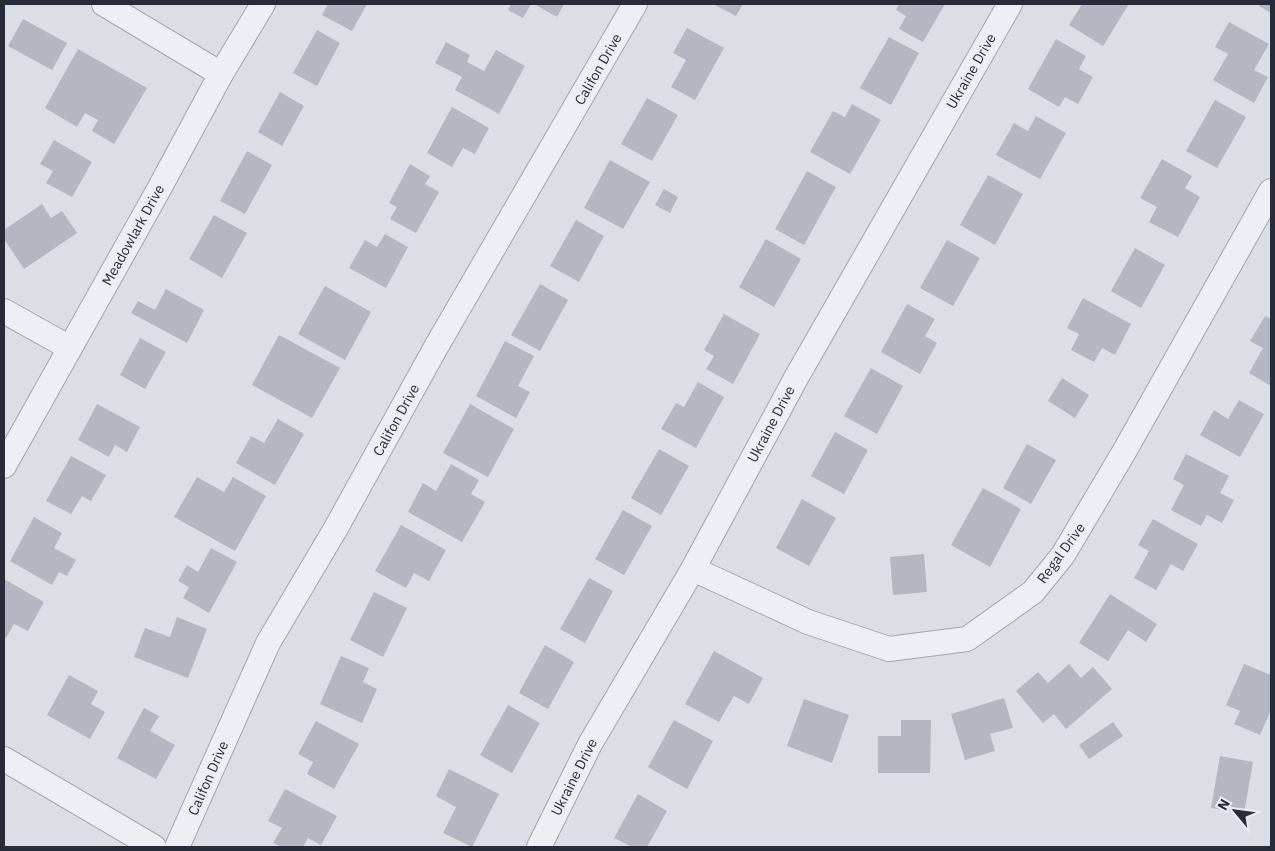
<svg xmlns="http://www.w3.org/2000/svg" width="1275" height="851" font-family="'IBM Plex Sans',sans-serif">
<style>
.building{fill:#b4b7c1}
.lines{fill:none;stroke-linecap:round;stroke-linejoin:round}
.minor-casing{stroke:#a2a5ae;stroke-width:26}
.minor{stroke:#eeeff4;stroke-width:24}
.labels{text-anchor:middle;dominant-baseline:central;stroke-width:4;stroke-linejoin:round;paint-order:stroke}
.street-label{font-size:14px;fill:#282b3a;stroke:#ebedf3}
</style>
<rect width="100%" height="100%" fill="#dcdee5"/>
<g class="building">
<polygon points="328,4 367,4 352,31 322,15"/>
<polygon points="511,4 531,4 523,18 508,10"/>
<polygon points="534,4 564,4 557,17"/>
<polygon points="713,4 743,4 736,16"/>
<polygon points="899,4 945,4 923,42 899,29 906,16 896,10"/>
<polygon points="1082,4 1129,4 1103,46 1069,25"/>
<polygon points="1260,4 1271,4 1271,13 1259,6"/>
<polygon points="23,19 67,43 52,70 8,46"/>
<polygon points="1229,22 1269,44 1254,70 1268,77 1254,103 1213,80 1228,54 1215,47"/>
<polygon points="687,28 724,48 695,100 671,87 686,60 673,53"/>
<polygon points="317,30 340,43 317,86 293,73"/>
<polygon points="889,37 919,53 891,105 860,88"/>
<polygon points="1056,39 1086,56 1079,69 1093,77 1078,104 1065,97 1059,107 1028,89"/>
<polygon points="446,42 470,55 467,62 484,71 496,50 525,66 499,114 455,90 462,77 435,63"/>
<polygon points="78,49 147,88 114,144 92,131 98,120 85,113 77,127 45,108"/>
<polygon points="280,92 304,106 282,146 258,132"/>
<polygon points="647,98 678,115 652,161 621,144"/>
<polygon points="1215,100 1246,117 1217,168 1186,151"/>
<polygon points="852,104 881,120 850,174 810,152 833,111 845,117"/>
<polygon points="452,107 489,128 475,154 463,148 452,167 427,153"/>
<polygon points="1036,116 1066,133 1040,179 996,155 1014,123 1028,131"/>
<polygon points="54,140 92,162 72,197 46,183 53,171 40,164"/>
<polygon points="247,151 272,165 245,214 220,201"/>
<polygon points="1162,159 1192,176 1185,188 1200,197 1178,237 1149,222 1157,207 1140,198"/>
<polygon points="610,160 650,182 623,229 584,208"/>
<polygon points="410,164 430,176 425,184 439,192 416,233 390,219 397,207 389,203"/>
<polygon points="807,171 836,187 804,245 775,229"/>
<polygon points="988,175 1023,194 995,245 960,225"/>
<polygon points="664,189 678,197 670,213 655,205"/>
<polygon points="42,204 51,218 62,211 77,233 24,269 4,239 4,230"/>
<polygon points="214,215 247,233 222,278 189,259"/>
<polygon points="576,220 604,236 579,282 550,266"/>
<polygon points="385,234 408,247 386,288 349,268 365,240 377,247"/>
<polygon points="766,239 801,259 774,307 739,287"/>
<polygon points="947,240 980,258 953,306 920,288"/>
<polygon points="1135,248 1165,265 1141,308 1111,291"/>
<polygon points="540,284 568,300 540,351 511,335"/>
<polygon points="325,286 371,312 345,360 298,334"/>
<polygon points="166,289 204,310 187,343 131,313 138,301 155,310"/>
<polygon points="1083,298 1131,324 1115,355 1102,348 1094,362 1071,350 1079,334 1067,328"/>
<polygon points="907,304 935,319 925,336 937,343 920,374 881,352"/>
<polygon points="724,314 760,334 733,384 706,369 714,356 704,350"/>
<polygon points="1265,316 1271,319 1271,386 1249,373 1263,348 1250,341"/>
<polygon points="279,335 340,368 312,418 252,385"/>
<polygon points="140,338 166,352 145,389 120,375"/>
<polygon points="505,341 534,356 518,386 530,392 516,418 476,396"/>
<polygon points="871,368 903,386 877,434 844,416"/>
<polygon points="1062,378 1089,395 1075,418 1048,401"/>
<polygon points="698,382 724,397 696,448 661,429 676,403 684,407"/>
<polygon points="1239,400 1264,414 1240,457 1200,435 1214,410 1228,419"/>
<polygon points="97,404 140,427 127,452 115,445 109,457 78,440"/>
<polygon points="470,404 514,429 488,477 443,453"/>
<polygon points="278,419 304,434 275,485 236,463 251,436 264,443"/>
<polygon points="835,432 868,450 844,494 811,476"/>
<polygon points="1027,444 1056,460 1031,504 1003,488"/>
<polygon points="659,449 689,466 661,515 631,498"/>
<polygon points="1186,454 1229,476 1220,493 1234,500 1222,523 1207,515 1201,526 1171,510 1184,485 1173,479"/>
<polygon points="71,456 106,475 91,501 82,496 71,514 46,501"/>
<polygon points="451,464 479,480 471,494 485,502 462,542 408,512 423,483 436,491"/>
<polygon points="197,477 224,492 233,477 266,496 235,551 174,517"/>
<polygon points="983,488 1021,509 990,567 951,545"/>
<polygon points="802,499 836,518 809,566 776,548"/>
<polygon points="623,510 652,526 624,575 595,559"/>
<polygon points="34,517 62,533 54,548 76,560 67,576 59,572 52,585 10,561"/>
<polygon points="1153,519 1198,544 1183,571 1171,564 1156,590 1134,578 1149,551 1138,545"/>
<polygon points="401,525 446,550 429,581 414,573 406,588 375,571"/>
<polygon points="211,548 237,562 209,613 183,598 189,587 178,581 187,565 198,572"/>
<polygon points="924,554 927,592 893,595 890,557"/>
<polygon points="589,578 613,591 585,643 560,629"/>
<polygon points="4,579 44,602 28,631 14,624 6,638 4,637"/>
<polygon points="374,592 407,608 383,657 350,640"/>
<polygon points="1110,594 1157,624 1146,642 1128,630 1108,661 1079,643"/>
<polygon points="177,617 207,629 188,678 134,657 145,628 170,637"/>
<polygon points="545,645 574,662 548,709 519,693"/>
<polygon points="714,651 763,678 749,704 734,696 719,722 685,704"/>
<polygon points="341,656 369,668 363,682 377,689 362,723 320,704"/>
<polygon points="1069,664 1081,678 1093,667 1112,689 1066,729 1054,714 1043,723 1016,691 1038,672 1048,683"/>
<polygon points="1244,664 1271,675 1271,710 1260,735 1234,724 1240,711 1226,705"/>
<polygon points="69,675 98,691 91,704 105,712 90,739 47,715"/>
<polygon points="1004,698 1013,728 990,734 995,751 965,760 951,714"/>
<polygon points="804,699 849,715 832,763 787,746"/>
<polygon points="508,705 540,723 512,773 480,755"/>
<polygon points="144,708 159,716 150,731 175,745 156,779 117,758"/>
<polygon points="674,720 713,741 687,789 648,767"/>
<polygon points="901,720 931,720 930,773 878,773 878,736 901,736"/>
<polygon points="316,721 359,744 334,789 307,774 313,762 298,754"/>
<polygon points="1113,722 1123,736 1089,759 1079,745"/>
<polygon points="1220,756 1253,762 1244,813 1211,808"/>
<polygon points="449,769 499,794 472,847 443,833 456,807 436,796"/>
<polygon points="285,789 337,816 321,845 308,838 303,847 282,847 273,843 282,828 268,821"/>
<polygon points="638,794 667,811 647,847 632,847 614,838"/>
</g>
<g class="lines">
<g class="minor-casing">
<g id="minor">
<polyline points="104,4 221,74"/>
<polyline points="4,311 70,348"/>
<polyline points="4,466 159,189 221,74 263,4"/>
<polyline points="693,569 808,622 889,649 967,639 1033,592 1063,555 1124,452 1271,191"/>
<polyline points="4,759 154,847"/>
<polyline points="177,847 268,643 336,528 436,347 635,4"/>
<polyline points="539,847 590,744 693,569 796,378 1010,4"/>
</g>
</g>
<use href="#minor" class="minor"/>
</g>
<g class="labels">
<g class="street-label">
<text transform="translate(598 69) rotate(-60)">Califon Drive</text>
<text transform="translate(971 71) rotate(-60)">Ukraine Drive</text>
<text transform="translate(133 235) rotate(-61)">Meadowlark Drive</text>
<text transform="translate(396 420) rotate(-61)">Califon Drive</text>
<text transform="translate(771 424) rotate(-62)">Ukraine Drive</text>
<text transform="translate(1061 553) rotate(-54)">Regal Drive</text>
<text transform="translate(574 777) rotate(-63)">Ukraine Drive</text>
<text transform="translate(208 778) rotate(-66)">Califon Drive</text>
</g>
</g>
<rect width="1275" height="851" fill="none" stroke="#282b3a" stroke-width="10"/>
<g transform="translate(1235 811) rotate(299)" stroke="#ebedf3" stroke-width="4" paint-order="stroke">
<path d="M0-4L9 19L0 12L-9 19Z" fill="#282b3a"/>
<text y="-8" font-size="14" font-weight="bold" text-anchor="middle" fill="#282b3a">N</text>
</g>
</svg>
